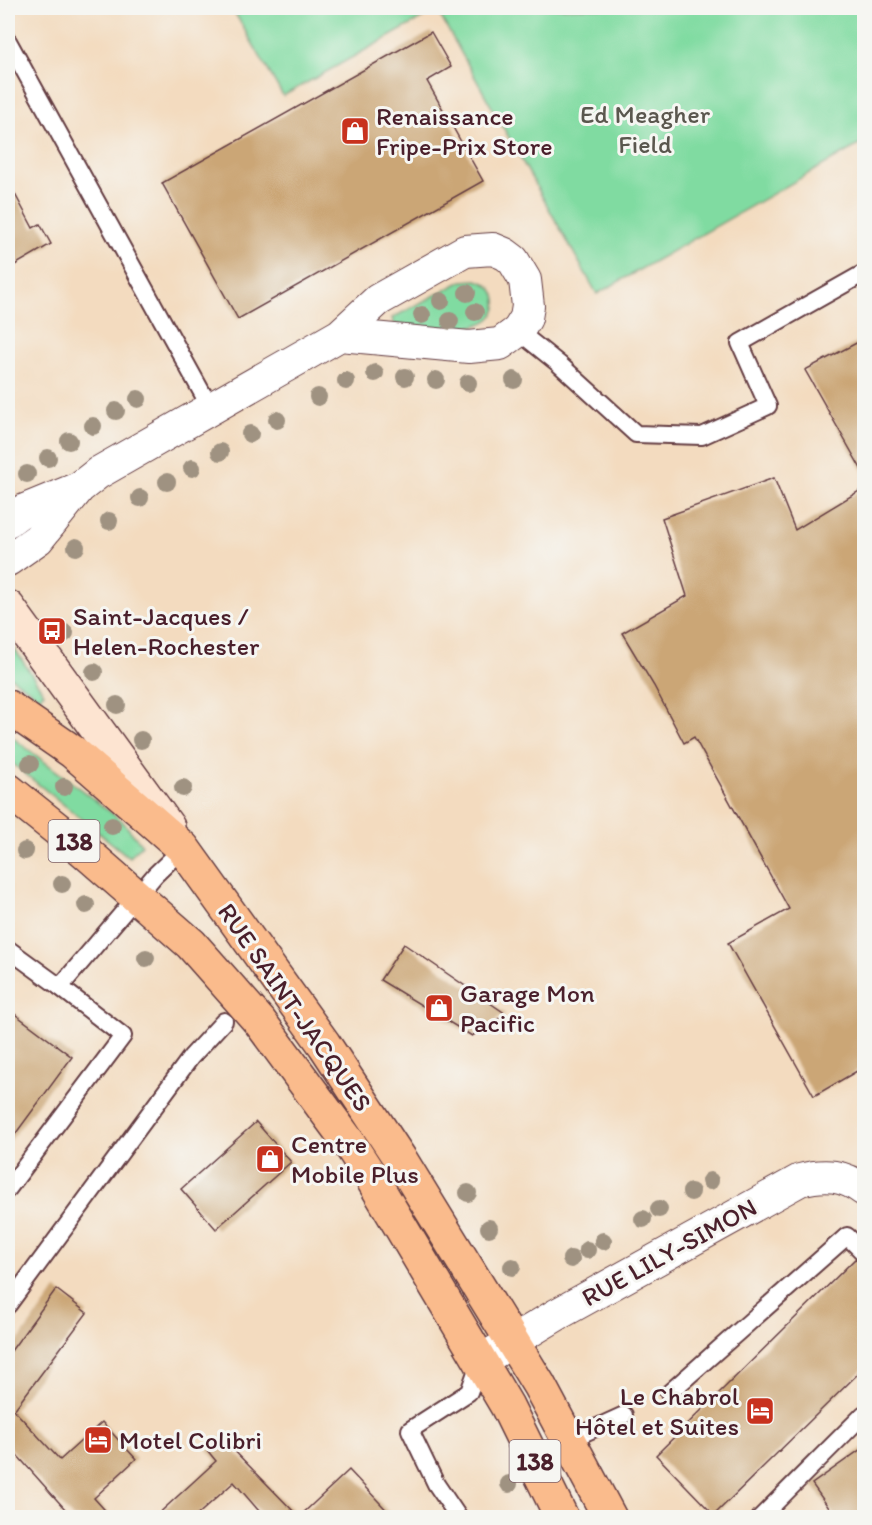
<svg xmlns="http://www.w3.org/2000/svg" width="872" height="1525" font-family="Itim,sans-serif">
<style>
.green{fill:#80dba1;stroke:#657d66;stroke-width:1.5}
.building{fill:#cba676}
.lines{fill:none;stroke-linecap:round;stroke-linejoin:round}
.lane-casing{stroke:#633b41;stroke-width:20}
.street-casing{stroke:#633b41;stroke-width:34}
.secondary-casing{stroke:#633b41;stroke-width:36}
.primary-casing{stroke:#633b41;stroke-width:36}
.lane{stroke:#fff;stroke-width:16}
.street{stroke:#fff;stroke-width:32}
.secondary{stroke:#fde4d1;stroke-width:33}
.primary{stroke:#fabb8c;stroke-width:33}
.tree{fill:#9f9281}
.labels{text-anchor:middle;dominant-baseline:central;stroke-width:6;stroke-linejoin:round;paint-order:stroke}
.shield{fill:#f6f6f2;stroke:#7e6067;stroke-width:1.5}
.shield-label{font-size:24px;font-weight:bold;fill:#4a1f2b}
.park-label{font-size:26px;fill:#5a574e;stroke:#f6f6f2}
.poi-label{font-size:26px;fill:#4a1f2b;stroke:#f6f6f2;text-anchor:start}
.street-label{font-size:26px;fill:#4a1f2b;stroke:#f6f6f2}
</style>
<rect width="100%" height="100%" fill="#f6f6f2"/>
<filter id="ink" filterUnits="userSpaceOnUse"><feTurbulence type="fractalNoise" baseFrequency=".0167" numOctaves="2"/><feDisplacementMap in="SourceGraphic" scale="12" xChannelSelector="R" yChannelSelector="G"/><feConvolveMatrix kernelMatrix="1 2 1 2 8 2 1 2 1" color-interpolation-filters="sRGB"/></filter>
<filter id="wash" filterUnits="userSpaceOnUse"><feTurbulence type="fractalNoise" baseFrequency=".008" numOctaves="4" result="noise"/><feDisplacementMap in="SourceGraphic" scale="24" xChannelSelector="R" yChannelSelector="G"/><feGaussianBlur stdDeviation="1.35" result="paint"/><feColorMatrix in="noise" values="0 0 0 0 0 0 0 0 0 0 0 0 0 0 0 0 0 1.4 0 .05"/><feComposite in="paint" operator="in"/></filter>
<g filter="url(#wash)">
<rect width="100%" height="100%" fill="#f3dbbf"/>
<g class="green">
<polygon points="232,8 864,8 864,142 597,294 437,10 283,96"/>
<path d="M477,280C487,283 494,288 496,299C503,341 419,326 395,325L392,318L462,281Z"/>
<polygon points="8,639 44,693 39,697 8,675"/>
<polygon points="8,734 122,821 142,845 129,857 8,760"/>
</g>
<g id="blocks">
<g class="building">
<polygon points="431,32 451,67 427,81 483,181 238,319 162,183"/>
<polygon points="8,181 33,228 40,224 51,244 8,269"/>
<polygon points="864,339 864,474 805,370"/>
<polygon points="774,478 795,530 864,488 864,1067 814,1096 728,943 789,909 694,737 684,743 654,686 622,633 687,596 662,518"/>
<polygon points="404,944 506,1014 472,1036 380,980"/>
<polygon points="8,1009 72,1057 8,1144"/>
<polygon points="256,1122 291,1162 216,1229 181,1189"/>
<polygon points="855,1259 864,1263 864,1368 714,1515 656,1455"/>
<polygon points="56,1289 87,1313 14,1410 60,1460 102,1422 136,1459 94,1498 112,1518 73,1518 8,1445 8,1355"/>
<polygon points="221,1437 299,1517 349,1470 394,1518 265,1518 234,1482 194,1518 154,1518 216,1461 207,1450"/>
<polygon points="864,1447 864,1518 836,1518 812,1484"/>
</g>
</g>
</g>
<g filter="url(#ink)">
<use href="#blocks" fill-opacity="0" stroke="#633b41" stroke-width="1.5"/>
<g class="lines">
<g class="lane-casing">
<g id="lane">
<polyline points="8,41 210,407"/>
<polyline points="518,331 559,364 636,434 702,436 768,406 740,343 864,273"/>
<polyline points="8,949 60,987 155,875 183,848"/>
<polyline points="8,1189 123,1036 60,987"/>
<polyline points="8,1305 191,1057 224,1021"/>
<polyline points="669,1393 847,1236 864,1253"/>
<polyline points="569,1440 624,1415"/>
<polyline points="459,1518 436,1484 410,1430 469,1392 480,1361"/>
<polyline points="760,1518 864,1414"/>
</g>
</g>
<g class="street-casing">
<g id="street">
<polyline points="8,521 20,512 76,489"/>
<polyline points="8,560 38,539 79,488 98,473 340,335 378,300 465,251 493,249 505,254 513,260 525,280 528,306 526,318 518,331 500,344 469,347 340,335"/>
<path d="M480,1361L558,1314L800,1180C825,1173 844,1175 864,1190"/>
</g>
</g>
<g class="secondary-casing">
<polyline id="secondary" points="8,607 168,827"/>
</g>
<g class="primary-casing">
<g id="primary">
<polyline points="8,707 73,752 183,848 324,1044 402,1162 539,1385 610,1518"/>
<polyline points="8,790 82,849 191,944 260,1022 347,1140 373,1180 507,1406 562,1518"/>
</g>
</g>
<use href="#lane" class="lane"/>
<use href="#street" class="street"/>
<use href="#secondary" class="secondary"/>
<use href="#primary" class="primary"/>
</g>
<g class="tree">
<circle cx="467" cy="293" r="9"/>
<circle cx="441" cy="301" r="9"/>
<circle cx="475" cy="312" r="9"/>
<circle cx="422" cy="315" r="9"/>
<circle cx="450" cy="321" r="9"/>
<circle cx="375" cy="373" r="9"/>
<circle cx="405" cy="377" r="9"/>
<circle cx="436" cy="380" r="9"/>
<circle cx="514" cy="380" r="9"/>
<circle cx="346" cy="381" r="9"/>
<circle cx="468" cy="383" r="9"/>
<circle cx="318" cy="397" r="9"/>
<circle cx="138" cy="399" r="9"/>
<circle cx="116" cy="411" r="9"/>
<circle cx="277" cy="420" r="9"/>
<circle cx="93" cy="426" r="9"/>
<circle cx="250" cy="434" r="9"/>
<circle cx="69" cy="441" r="9"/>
<circle cx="220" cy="452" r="9"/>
<circle cx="48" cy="458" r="9"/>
<circle cx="192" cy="468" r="9"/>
<circle cx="27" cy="474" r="9"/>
<circle cx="167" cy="482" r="9"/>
<circle cx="140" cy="498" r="9"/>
<circle cx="109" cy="521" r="9"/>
<circle cx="76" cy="547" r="9"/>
<circle cx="65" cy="633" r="9"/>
<circle cx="94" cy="672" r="9"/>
<circle cx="117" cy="705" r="9"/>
<circle cx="141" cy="740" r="9"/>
<circle cx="30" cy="764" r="9"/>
<circle cx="64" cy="787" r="9"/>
<circle cx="183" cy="788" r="9"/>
<circle cx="112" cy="826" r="9"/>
<circle cx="25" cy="851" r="9"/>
<circle cx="62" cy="884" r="9"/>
<circle cx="86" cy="905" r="9"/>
<circle cx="146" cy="958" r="9"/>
<circle cx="710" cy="1181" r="9"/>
<circle cx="691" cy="1192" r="9"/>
<circle cx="468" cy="1193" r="9"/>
<circle cx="659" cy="1209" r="9"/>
<circle cx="643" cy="1219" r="9"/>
<circle cx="489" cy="1228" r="9"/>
<circle cx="603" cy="1241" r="9"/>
<circle cx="587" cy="1250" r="9"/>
<circle cx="571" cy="1259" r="9"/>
<circle cx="512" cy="1267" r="9"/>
<circle cx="509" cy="1484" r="9"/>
</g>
</g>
<defs>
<g id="shop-square" transform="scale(1.5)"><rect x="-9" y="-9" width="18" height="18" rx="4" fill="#c8321e" stroke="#f6f6f2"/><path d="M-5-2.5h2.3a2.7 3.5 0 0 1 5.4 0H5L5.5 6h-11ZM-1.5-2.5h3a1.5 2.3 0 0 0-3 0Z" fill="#fff"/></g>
<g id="bus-square" transform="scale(1.5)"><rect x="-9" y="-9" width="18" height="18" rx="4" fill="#c8321e" stroke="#f6f6f2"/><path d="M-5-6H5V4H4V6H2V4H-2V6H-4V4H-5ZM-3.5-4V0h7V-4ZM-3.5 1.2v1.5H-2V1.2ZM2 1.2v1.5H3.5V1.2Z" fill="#fff"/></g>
<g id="hotel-square" transform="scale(1.5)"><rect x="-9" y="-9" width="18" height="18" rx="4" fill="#c8321e" stroke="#f6f6f2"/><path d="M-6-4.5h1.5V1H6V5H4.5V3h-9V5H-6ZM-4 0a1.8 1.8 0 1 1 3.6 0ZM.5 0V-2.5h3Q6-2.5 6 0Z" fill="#fff"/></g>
</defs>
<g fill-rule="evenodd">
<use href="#shop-square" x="355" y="131"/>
<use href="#bus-square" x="52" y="631"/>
<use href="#shop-square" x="439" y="1008"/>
<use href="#shop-square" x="270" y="1159"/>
<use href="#hotel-square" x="760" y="1411"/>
<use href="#hotel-square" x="98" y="1440"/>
</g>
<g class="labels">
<g class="shield">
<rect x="48.5" y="820" width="51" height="42" rx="4.5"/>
<rect x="509.5" y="1440" width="51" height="42" rx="4.5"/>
</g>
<g class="shield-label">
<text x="74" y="841">138</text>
<text x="535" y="1461">138</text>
</g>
<g class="park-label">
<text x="645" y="114">Ed Meagher<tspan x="645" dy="30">Field</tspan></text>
</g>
<g class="poi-label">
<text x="376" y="116">Renaissance<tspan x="376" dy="30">Fripe-Prix Store</tspan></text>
<text x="73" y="616">Saint-Jacques /<tspan x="73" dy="30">Helen-Rochester</tspan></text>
<text x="460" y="993">Garage Mon<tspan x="460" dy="30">Pacific</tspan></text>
<text x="291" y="1144">Centre<tspan x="291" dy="30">Mobile Plus</tspan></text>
<text x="739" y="1396" text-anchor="end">Le Chabrol<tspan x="739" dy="30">Hôtel et Suites</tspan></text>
<text x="119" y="1440">Motel Colibri</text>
</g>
<g class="street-label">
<text transform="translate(295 1007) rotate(55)">RUE SAINT-JACQUES</text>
<text transform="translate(669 1252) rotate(-29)">RUE LILY-SIMON</text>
</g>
</g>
<rect width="872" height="1525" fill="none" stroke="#f6f6f2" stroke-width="30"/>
</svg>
